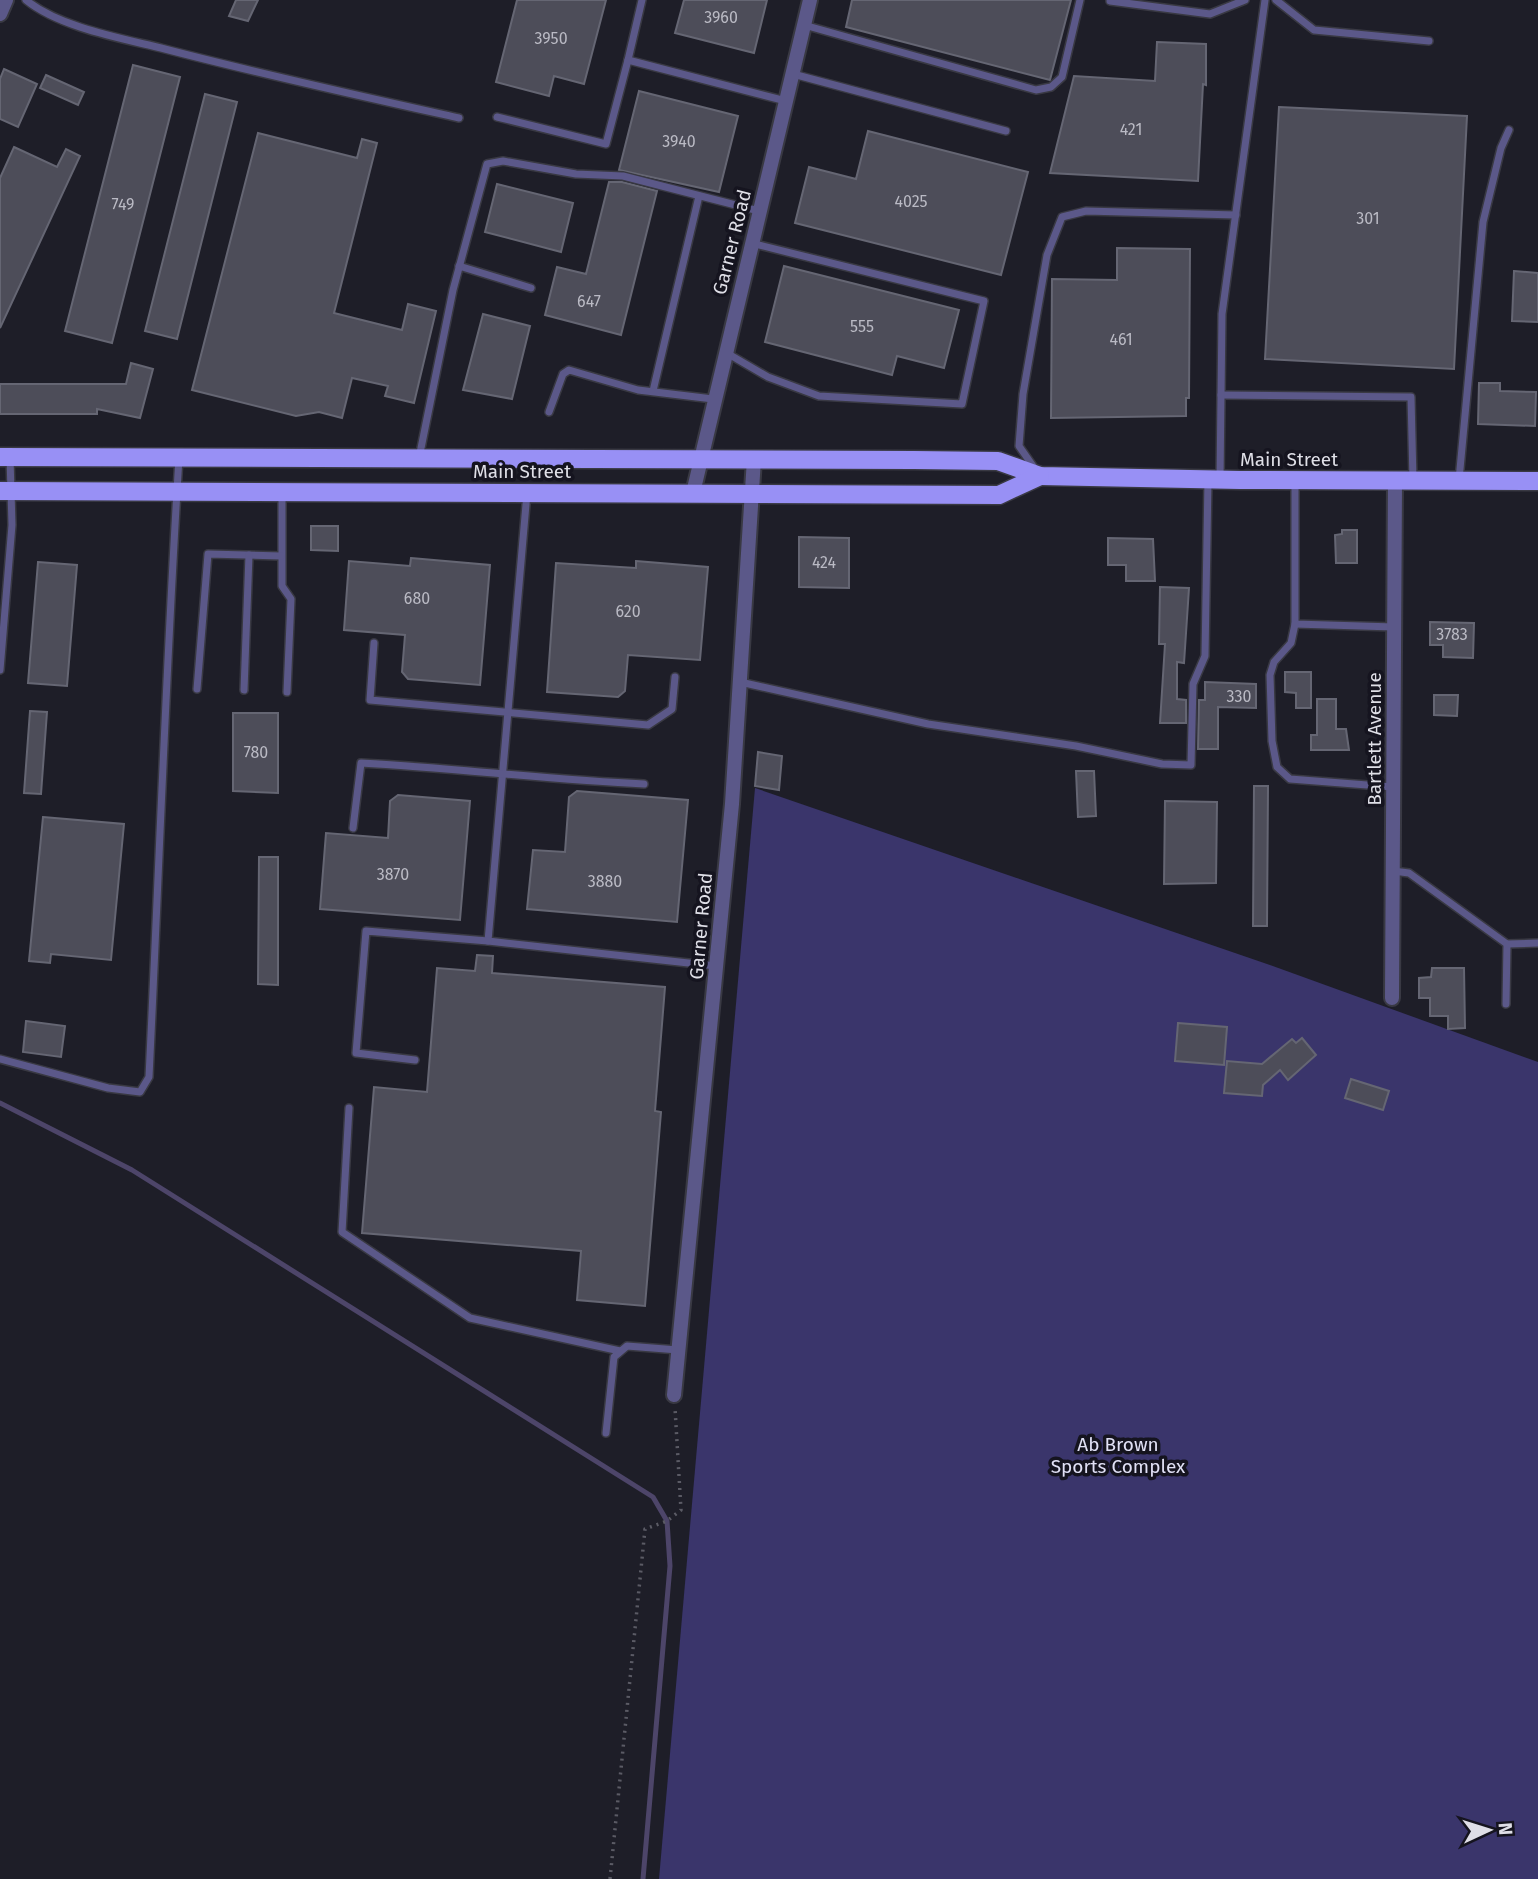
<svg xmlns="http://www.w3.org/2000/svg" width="1538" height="1879" font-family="'Fira Sans',sans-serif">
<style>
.green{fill:#3a356b}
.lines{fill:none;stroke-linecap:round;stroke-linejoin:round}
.stream{stroke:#4d4569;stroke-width:5}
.building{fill:#4d4d59;stroke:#656673;stroke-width:2}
.service-casing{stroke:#393943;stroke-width:10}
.minor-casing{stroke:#393943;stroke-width:18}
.primary-casing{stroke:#393943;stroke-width:21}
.path{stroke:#5b5b65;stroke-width:3.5;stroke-dasharray:2 5;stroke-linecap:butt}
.service{stroke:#5b5889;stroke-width:7}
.minor{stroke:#5b5889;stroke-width:14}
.primary{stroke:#9890f5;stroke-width:18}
.labels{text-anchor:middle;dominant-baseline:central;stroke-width:7;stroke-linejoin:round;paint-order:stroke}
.number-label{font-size:16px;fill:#babac4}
.street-label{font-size:19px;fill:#dfdfe7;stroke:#15141f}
.park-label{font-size:19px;fill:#e1e1f6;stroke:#15141f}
</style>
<rect width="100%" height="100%" fill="#1e1e28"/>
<polygon class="green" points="755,788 1267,964 1538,1062 1538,1879 659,1879"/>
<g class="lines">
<polyline class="stream" points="0,1103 132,1170 653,1497 667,1521 670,1566 643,1879"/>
</g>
<g class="building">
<polygon points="236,0 258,0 248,21 229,16"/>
<polygon points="517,0 606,0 584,84 554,76 549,96 496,82"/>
<polygon points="684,0 767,0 754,53 675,33"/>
<polygon points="852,0 1071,0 1050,80 846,27"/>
<polygon points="1157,42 1206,44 1206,85 1203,84 1198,181 1050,173 1074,76 1155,81"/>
<polygon points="133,65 180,77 112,343 65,331"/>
<polygon points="4,69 37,84 18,127 0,119 0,79"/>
<polygon points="46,75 84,92 78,105 40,88"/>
<polygon points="639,91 738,116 719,192 619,170"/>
<polygon points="205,94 237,102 177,339 145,331"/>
<polygon points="1279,107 1467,116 1454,369 1265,359"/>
<polygon points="868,131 1028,172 1001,275 795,223 809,167 856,179"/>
<polygon points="258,133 357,158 362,139 377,143 334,313 402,330 408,304 436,311 414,403 385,396 388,386 352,378 342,418 319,412 296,416 192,390"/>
<polygon points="14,147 57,167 66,149 80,156 0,328 0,178"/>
<polygon points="609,182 622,182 657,191 621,335 545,315 557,267 586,274"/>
<polygon points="497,184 573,203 561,252 485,232"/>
<polygon points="1117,248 1190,249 1189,398 1186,398 1186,416 1051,418 1052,279 1117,280"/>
<polygon points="784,266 959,310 944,368 897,356 892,375 765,342"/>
<polygon points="1514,271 1538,273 1538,322 1512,321"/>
<polygon points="483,314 530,326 512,399 463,390"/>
<polygon points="131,363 153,369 140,418 97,409 97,414 0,414 0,384 126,384"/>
<polygon points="1479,383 1500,383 1500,391 1536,392 1535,426 1478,424"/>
<polygon points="311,526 338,526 338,551 311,550"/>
<polygon points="1342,530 1357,530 1357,563 1336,563 1335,535 1342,534"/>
<polygon points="799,537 849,538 849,588 799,587"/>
<polygon points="1108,538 1153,539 1155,581 1126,581 1126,565 1108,565"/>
<polygon points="411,558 490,565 480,685 408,679 402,672 405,635 344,630 349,561 410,566"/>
<polygon points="636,561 708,567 700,660 628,655 625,691 618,697 547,692 556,563 636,568"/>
<polygon points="38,562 77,565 67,686 28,683"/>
<polygon points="1160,587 1189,588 1184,663 1177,662 1177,699 1186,700 1186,723 1160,723 1165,644 1159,644"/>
<polygon points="1430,622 1474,623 1473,658 1443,657 1443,645 1430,645"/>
<polygon points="1285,672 1311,672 1311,708 1296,708 1296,693 1285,692"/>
<polygon points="1205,682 1256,684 1256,708 1218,707 1218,749 1198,749 1199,700 1205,700"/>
<polygon points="1434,695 1458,695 1457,716 1434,715"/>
<polygon points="1317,699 1336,699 1336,729 1346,729 1349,750 1311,750 1311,735 1317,735"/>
<polygon points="30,711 47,712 41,794 24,793"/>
<polygon points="233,713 278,713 278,793 233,791"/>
<polygon points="758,752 782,756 779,790 755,786"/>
<polygon points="1076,771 1094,771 1096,816 1078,817"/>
<polygon points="1254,786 1268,786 1267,926 1253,926"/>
<polygon points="577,791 688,800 677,922 527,909 533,850 565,852 569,797"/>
<polygon points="398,795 470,801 460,920 320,909 326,833 388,838 390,801"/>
<polygon points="1165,801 1217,802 1216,883 1164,884"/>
<polygon points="43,817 124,824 111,960 51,954 50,963 29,961"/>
<polygon points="259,857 278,857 278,985 258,984"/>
<polygon points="477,955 493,956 492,973 665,987 655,1111 661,1112 645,1306 577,1300 581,1251 362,1233 374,1087 427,1092 437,968 475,971"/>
<polygon points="1432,968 1464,968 1465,1028 1448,1029 1448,1016 1430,1016 1430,998 1419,998 1419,978 1431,977"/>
<polygon points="26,1021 65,1026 61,1057 23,1052"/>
<polygon points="1178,1023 1227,1027 1224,1065 1175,1061"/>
<polygon points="1302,1038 1316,1055 1288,1080 1280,1070 1263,1085 1262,1096 1224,1093 1227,1061 1262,1064 1292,1039 1296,1043"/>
<polygon points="1351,1079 1389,1091 1383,1110 1345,1098"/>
</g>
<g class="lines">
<g class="service-casing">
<g id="service">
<path d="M26,0C59,27 120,38 161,48C260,74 360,96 459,118"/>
<polyline points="642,0 628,60 786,101"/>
<polyline points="1276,0 1314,30 1429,41"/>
<polyline points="1110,1 1210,14 1245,0"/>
<polyline points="804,25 1036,90 1051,87 1062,77 1080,0"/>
<polyline points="793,74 1006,131"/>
<polyline points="497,117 606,144 628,60"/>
<polyline points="459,266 531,288"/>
<polyline points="725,352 768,377 819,396 962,404 984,301 751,243"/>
<polyline points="653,391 699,196"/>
<polyline points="1221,395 1411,397 1413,480"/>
<polyline points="549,412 563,374 569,370 638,390 713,399"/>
<polyline points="419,458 453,290 487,164 503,161 576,174 623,176 759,211"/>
<polyline points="1035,469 1019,446 1023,394 1047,255 1062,217 1086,211 1236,215"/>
<polyline points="1220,479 1222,314 1265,0"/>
<polyline points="1459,480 1483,222 1501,148 1509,130"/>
<polyline points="1295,481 1295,624 1394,627"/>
<polyline points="282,492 282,586 291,599 287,692"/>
<polyline points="527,493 488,941 716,966"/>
<polyline points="1295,624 1291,643 1274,662 1270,675 1272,741 1277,767 1290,779 1393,787"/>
<polyline points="374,643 370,700 648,725 672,709 675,677"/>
<polyline points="0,670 12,525 10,458"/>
<polyline points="740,682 928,724 1076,746 1162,764 1191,765 1193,684 1205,656 1208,480"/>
<polyline points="197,689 208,554 281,556"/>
<polyline points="244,690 249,555"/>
<path d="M353,828L361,763C456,768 549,780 644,784"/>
<polyline points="1393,871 1409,873 1507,944 1506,1004"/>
<polyline points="1507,944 1538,943"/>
<path d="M0,1059L108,1088L140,1092L149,1077C159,871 166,664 179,458"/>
<polyline points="415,1060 356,1053 366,931 488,941"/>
<polyline points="349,1108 342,1232 470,1318 620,1351"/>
<polyline points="606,1433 614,1357 627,1346 678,1350"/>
</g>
</g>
<g class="minor-casing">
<g id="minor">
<polyline points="0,14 6,0"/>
<polyline points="693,493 810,0"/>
<polyline points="1392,998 1395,480"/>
<polyline points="674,1395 732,804 754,459"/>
</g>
</g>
<g class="primary-casing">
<g id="primary">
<polyline points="0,457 914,460 998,461 1040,476 1240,480 1538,481"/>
<polyline points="0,491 999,495 1040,476"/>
</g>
</g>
<polyline class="path" points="610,1879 645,1529 667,1521 681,1510 675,1408"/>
<use href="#service" class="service"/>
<use href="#minor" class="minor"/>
<use href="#primary" class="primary"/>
</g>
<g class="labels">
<g class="number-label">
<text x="721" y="17">3960</text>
<text x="551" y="38">3950</text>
<text x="1131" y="129">421</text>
<text x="679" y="141">3940</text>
<text x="911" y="201">4025</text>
<text x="123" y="204">749</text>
<text x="1368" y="218">301</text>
<text x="589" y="301">647</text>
<text x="862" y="326">555</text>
<text x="1121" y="339">461</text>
<text x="824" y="562">424</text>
<text x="417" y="598">680</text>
<text x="628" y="611">620</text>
<text x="1452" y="634">3783</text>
<text x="1239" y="696">330</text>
<text x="256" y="752">780</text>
<text x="393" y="874">3870</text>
<text x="605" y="881">3880</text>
</g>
<g class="street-label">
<text transform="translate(732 242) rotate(-76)">Garner Road</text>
<text x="1289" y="459">Main Street</text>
<text x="522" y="471">Main Street</text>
<text transform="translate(1374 739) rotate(-90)">Bartlett Avenue</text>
<text transform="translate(701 926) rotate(-85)">Garner Road</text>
</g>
<g class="park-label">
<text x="1118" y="1444">Ab Brown<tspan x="1118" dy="22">Sports Complex</tspan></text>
</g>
</g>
<g transform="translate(1489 1830) rotate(86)" stroke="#15141f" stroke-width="5" paint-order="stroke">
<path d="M0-5L12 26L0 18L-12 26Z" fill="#dfdfe7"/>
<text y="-10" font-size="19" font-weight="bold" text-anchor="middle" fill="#dfdfe7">N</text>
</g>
</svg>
